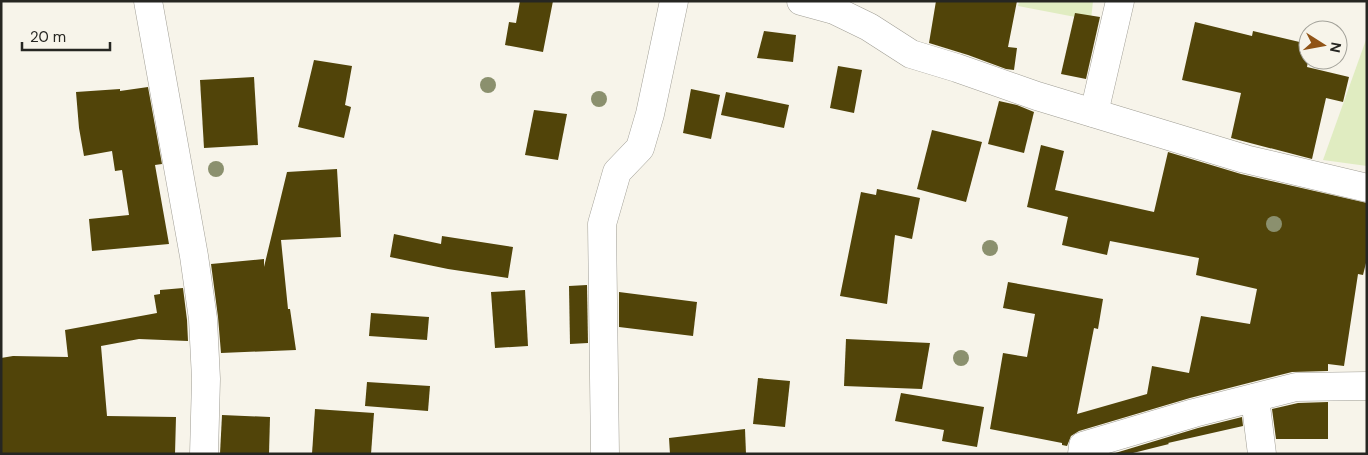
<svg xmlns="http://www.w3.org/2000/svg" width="1368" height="455" font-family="'DM Sans',sans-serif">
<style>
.green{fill:#e0ecc1}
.building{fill:#514409}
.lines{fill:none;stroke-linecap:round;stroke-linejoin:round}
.street-casing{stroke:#a09e95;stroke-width:29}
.street{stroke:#fff;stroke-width:28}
.tree{fill:#8b906e}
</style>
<rect width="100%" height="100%" fill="#f7f4ea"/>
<g class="green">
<polygon points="1019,1 1093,1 1091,20 1018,6"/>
<polygon points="1367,37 1367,166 1323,160"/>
</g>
<g class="building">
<polygon points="520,1 553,1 543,52 505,45 509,22 516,23"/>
<polygon points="936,1 1017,1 1008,47 1017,48 1014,70 1006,69 968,55 929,43"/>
<polygon points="1075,13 1100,17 1086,79 1061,74"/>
<polygon points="1195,22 1252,36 1253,31 1308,44 1308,61 1307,67 1349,77 1343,102 1326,98 1312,159 1231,138 1241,93 1182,80"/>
<polygon points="764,31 796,35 793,62 757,58"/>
<polygon points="314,60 352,66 345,105 351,107 344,138 298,127"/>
<polygon points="838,66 862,70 854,113 830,108"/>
<polygon points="254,77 258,145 204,148 200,80"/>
<polygon points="148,87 162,164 155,165 169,244 92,251 89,219 129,215 122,170 115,171 112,151 84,156 79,128 76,92 120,89 120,91"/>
<polygon points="691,89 720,95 711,139 683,133"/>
<polygon points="726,92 789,105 784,128 721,115"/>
<polygon points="999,101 1017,105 1034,112 1024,153 988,144"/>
<polygon points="534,110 567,114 558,160 525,155"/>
<polygon points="932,130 982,142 966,202 917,189"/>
<polygon points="1041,145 1064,151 1055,190 1154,212 1168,152 1241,174 1367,203 1367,259 1363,275 1358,274 1344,366 1328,364 1328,371 1292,372 1190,398 1079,431 1071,436 1067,446 1062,445 1062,443 990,429 1003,353 1027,357 1035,314 1003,308 1008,282 1103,299 1098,329 1094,328 1077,414 1147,394 1152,366 1189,373 1201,316 1250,324 1257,289 1196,275 1199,258 1110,241 1107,255 1062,245 1068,217 1027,207"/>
<polygon points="337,169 341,237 281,240 288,309 290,309 296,350 221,353 218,317 211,264 264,259 264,267 287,172"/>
<polygon points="877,189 920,198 912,239 895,235 887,304 840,296 861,192 876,195"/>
<polygon points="394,234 441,244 442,236 513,247 508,278 448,269 390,257"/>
<polygon points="587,285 588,343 570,344 569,286"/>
<polygon points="183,288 187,320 188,341 139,339 101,346 107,416 176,417 175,454 1,454 1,358 13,356 68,357 65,330 157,313 154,295 160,294 160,290"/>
<polygon points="525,290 528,346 495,348 491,292"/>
<polygon points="619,292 697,302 693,336 619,327"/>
<polygon points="371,313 429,317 427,340 369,336"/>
<polygon points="846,339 930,343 922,389 844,386"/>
<polygon points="758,378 790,381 785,427 753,424"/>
<polygon points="367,382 430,386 428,411 365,406"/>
<polygon points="901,393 984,407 977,447 942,441 944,430 895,421"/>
<polygon points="1328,402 1328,439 1276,439 1272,409 1298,403"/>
<polygon points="315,409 374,413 371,454 312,454"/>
<polygon points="222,415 270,417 269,454 220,454"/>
<polygon points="1242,417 1243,426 1168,443 1169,444 1129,454 1112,454 1198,428"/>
<polygon points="745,429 746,454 670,454 669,438"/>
</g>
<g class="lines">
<g class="street-casing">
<g id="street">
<polyline points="148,1 194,256 203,319 206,379 204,454"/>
<polyline points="801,1 834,10 869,27 911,54 957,68 1037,96 1245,159 1367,188"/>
<polyline points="1094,113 1120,1"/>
<polyline points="1255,398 1262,454"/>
<polyline points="605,454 602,224 617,172 640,148 650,114 674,1"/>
<polyline points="1082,454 1083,446 1194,413 1296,387 1367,386"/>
</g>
</g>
<use href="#street" class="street"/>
</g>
<g class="tree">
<circle cx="488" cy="85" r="8"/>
<circle cx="599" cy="99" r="8"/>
<circle cx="216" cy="169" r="8"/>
<circle cx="1274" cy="224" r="8"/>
<circle cx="990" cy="248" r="8"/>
<circle cx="961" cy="358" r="8"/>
</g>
<rect width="1368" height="455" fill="none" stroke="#262622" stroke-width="5"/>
<g transform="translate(1323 45) rotate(101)"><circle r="24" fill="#f7f4ea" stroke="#a3a29a"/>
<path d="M0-4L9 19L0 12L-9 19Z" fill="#905316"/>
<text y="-8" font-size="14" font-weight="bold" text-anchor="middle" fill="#262622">N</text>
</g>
<path d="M22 42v8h88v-8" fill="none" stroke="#262622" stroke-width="2.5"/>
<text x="30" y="42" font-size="15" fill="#262622" stroke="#f7f4ea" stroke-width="4" paint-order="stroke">20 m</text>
</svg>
